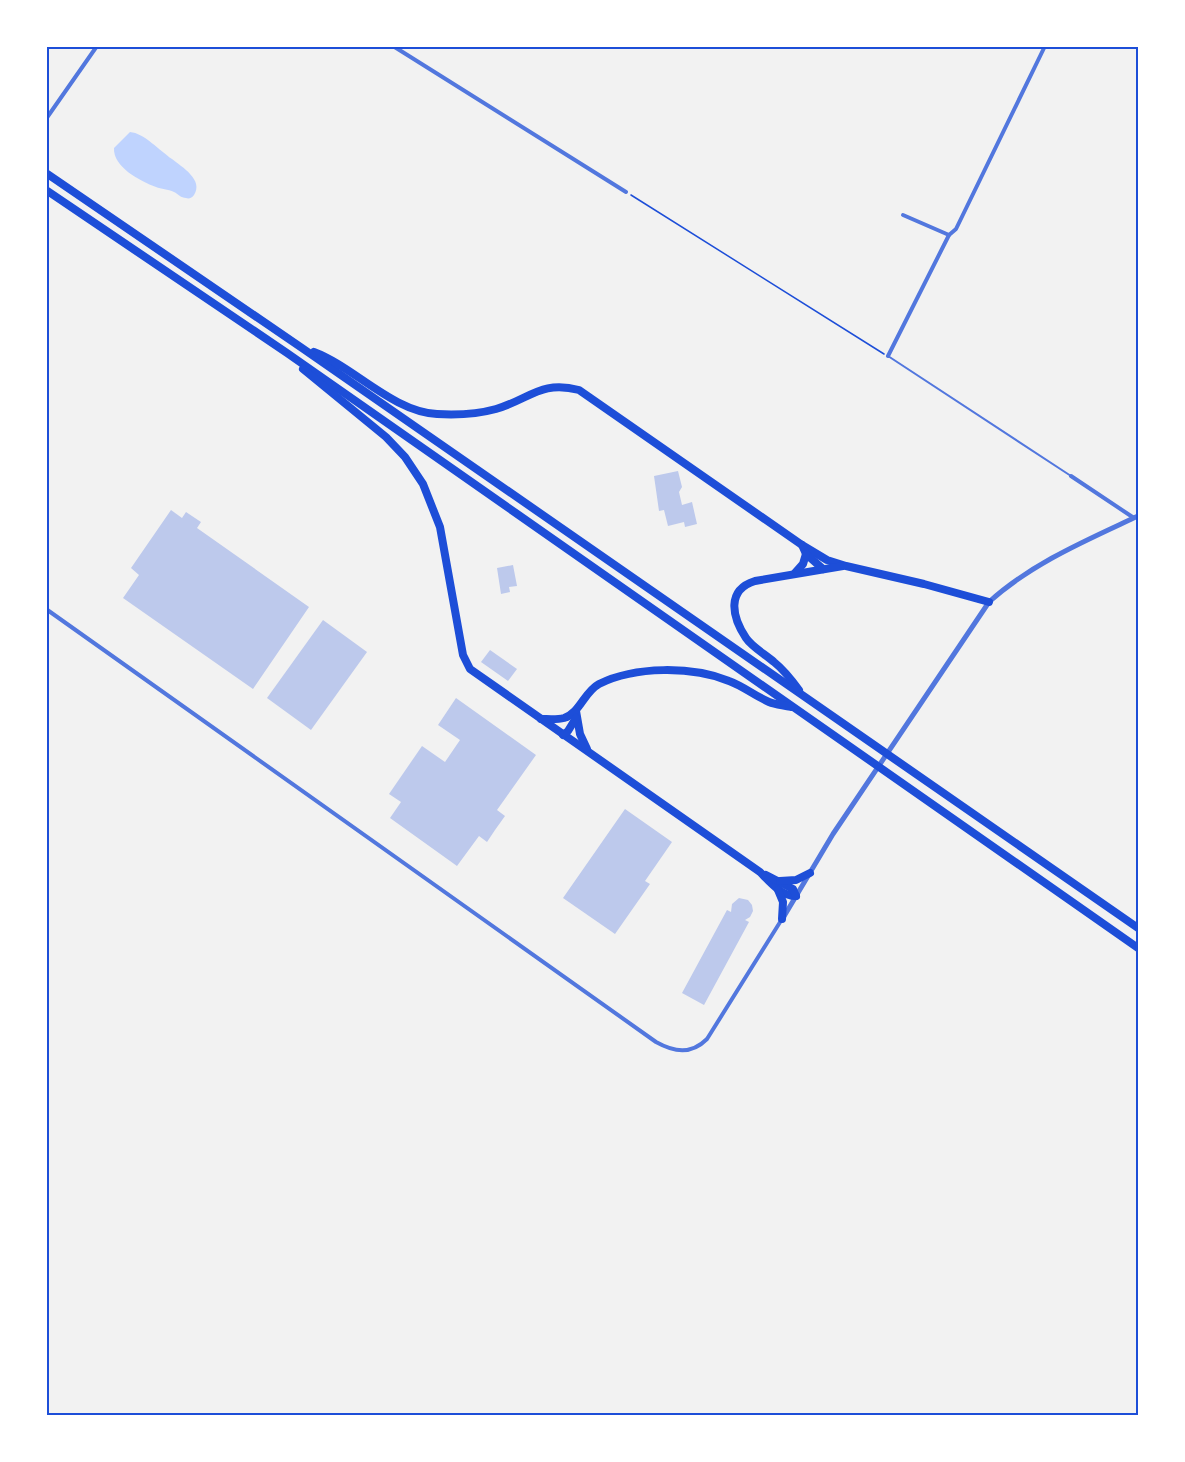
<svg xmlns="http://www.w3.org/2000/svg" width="1185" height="1462" font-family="Karla,sans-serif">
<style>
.water{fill:#bfd3fe}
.building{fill:#bdc9ec}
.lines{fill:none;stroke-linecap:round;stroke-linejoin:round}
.path{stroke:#1d4ed8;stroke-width:1.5}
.service{stroke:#5277de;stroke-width:2}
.minor{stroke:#5277de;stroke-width:4}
.tertiary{stroke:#5277de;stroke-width:5}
.motorway{stroke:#1d4ed8;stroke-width:8}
.neatline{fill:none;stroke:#1d4ed8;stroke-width:2}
</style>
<rect width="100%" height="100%" fill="#f2f2f2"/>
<path class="water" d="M130,132C144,133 160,151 172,159C182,167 204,180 194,195C192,198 189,199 186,198C181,198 178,194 174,192C168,189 161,189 156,187C140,181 113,167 114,148Z"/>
<g class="building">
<polygon points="678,471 682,487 679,492 682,505 692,502 697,524 685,527 684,522 668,526 664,510 659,511 654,476"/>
<polygon points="171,510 182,518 186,512 201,522 197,528 309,607 253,689 123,598 139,575 131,568"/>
<polygon points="513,565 517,586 509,587 510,592 501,594 497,568"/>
<polygon points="323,620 367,652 311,730 267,698"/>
<polygon points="490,650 517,669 508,681 481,662"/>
<polygon points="456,698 536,755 497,810 505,816 495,830 487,842 479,836 457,866 390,818 401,802 389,794 422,746 445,762 460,740 438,725"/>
<polygon points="625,809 672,842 645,881 650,884 615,934 563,898"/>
<polygon points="739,898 748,900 752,905 753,911 750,917 745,920 749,922 704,1005 682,993 727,910 731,912 732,904"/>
</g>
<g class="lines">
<polyline class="path" points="631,195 884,354"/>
<polyline class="service" points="888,356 1071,476"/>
<g class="minor">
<polyline points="393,46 626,192"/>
<polyline points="46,119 97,46"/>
<polyline points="903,215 949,235"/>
<polyline points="888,356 949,235 956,229 1045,46"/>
<polyline points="1071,476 1134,518"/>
<path d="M46,609L656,1042C674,1052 691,1055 707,1039L782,919"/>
</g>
<path class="tertiary" d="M783,918L833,834L989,602C1032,563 1087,540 1138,516"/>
<g class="motorway">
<polyline points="46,173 302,348 1138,928"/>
<polyline points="46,190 287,353 1138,948"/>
<path d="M314,352C354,367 393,412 437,414C456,415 478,414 496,409C530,399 541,380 579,390L802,545L827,560L846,566L924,584L989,602"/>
<path d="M303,369L386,437L405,457L423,484L440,527L463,655L470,669L760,872C770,882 781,896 796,896"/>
<polyline points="802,545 806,554 823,569"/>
<polyline points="795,573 803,564 806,554"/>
<path d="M799,690C791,679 784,670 774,662C765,654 752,647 746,638C732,617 726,590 755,581L843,566"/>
<polyline points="576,711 580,734 587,749"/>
<path d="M541,719C548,719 557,720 564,718C580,713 584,692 599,684C635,666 692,666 729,681C743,686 755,696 769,702C776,705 784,705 791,707"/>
<polyline points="563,735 568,731 576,718"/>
<polyline points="766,875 793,889 796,896"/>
<polyline points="780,881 796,880 810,873"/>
<polyline points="778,890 783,902 782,919"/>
</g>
</g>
<rect width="1185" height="1462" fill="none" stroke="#ffffff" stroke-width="96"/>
<rect x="48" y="48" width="1089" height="1366" class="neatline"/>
</svg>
